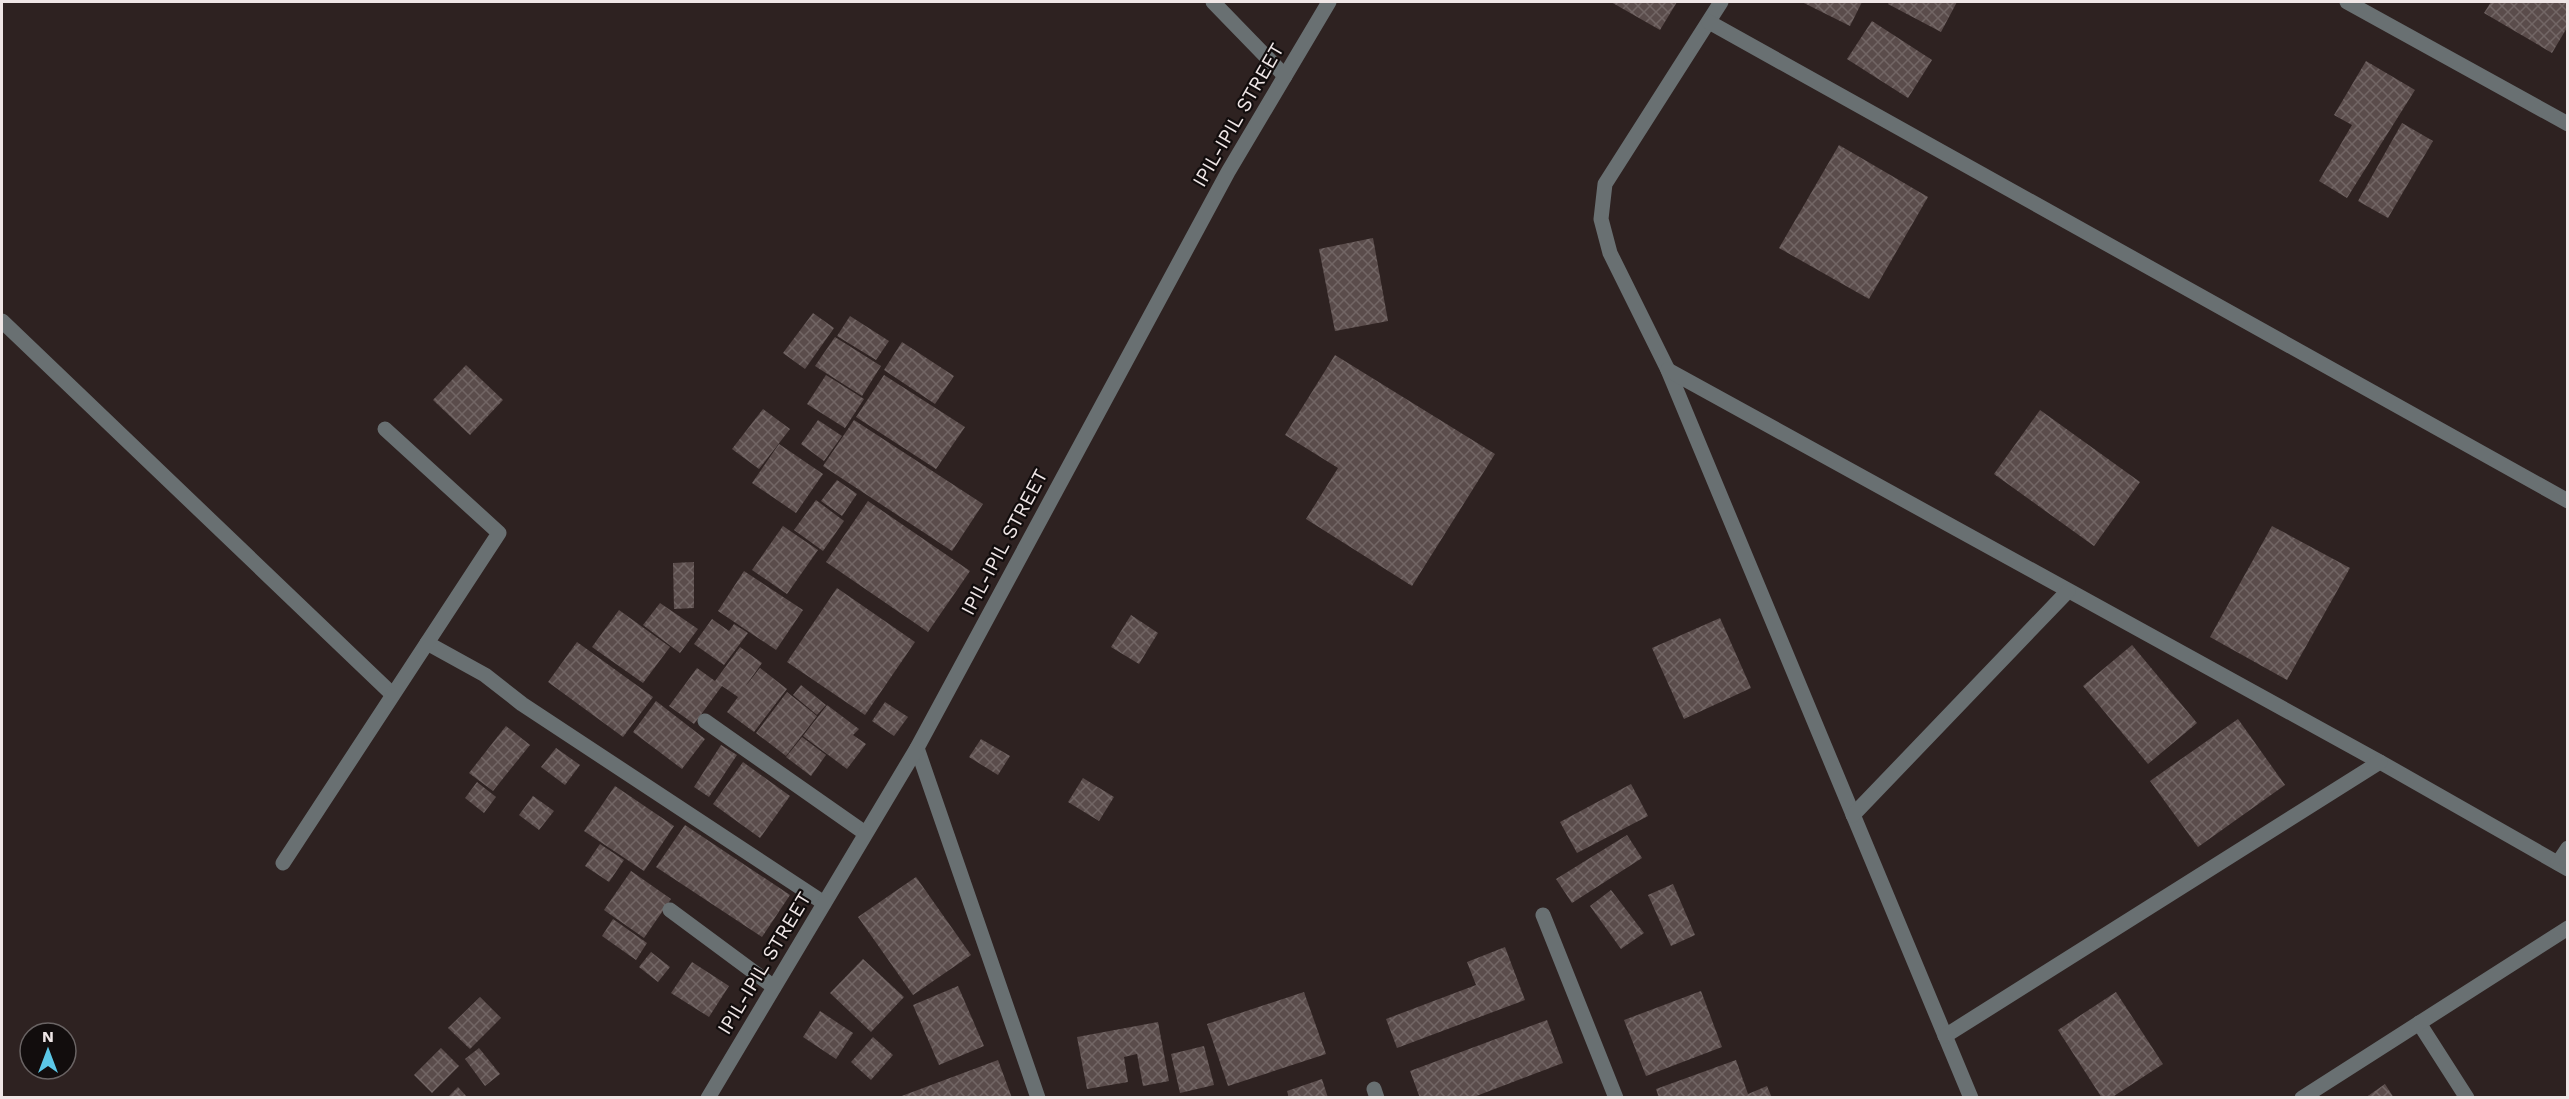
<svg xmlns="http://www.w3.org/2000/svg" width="2569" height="1099" font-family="'Work Sans',sans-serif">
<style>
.building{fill:url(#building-cross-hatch)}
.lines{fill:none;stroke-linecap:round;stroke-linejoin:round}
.minor{stroke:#697072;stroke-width:15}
.labels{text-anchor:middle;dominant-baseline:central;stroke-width:4.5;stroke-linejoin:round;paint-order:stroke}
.street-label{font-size:20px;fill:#efe6e6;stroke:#120d0d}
</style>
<defs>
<pattern id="building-cross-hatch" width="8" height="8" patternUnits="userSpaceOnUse" patternTransform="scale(1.5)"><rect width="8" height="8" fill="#5a4c4b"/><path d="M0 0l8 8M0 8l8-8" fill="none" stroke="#726665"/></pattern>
</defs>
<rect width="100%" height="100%" fill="#2e2221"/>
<g class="building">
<polygon points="1611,2 1677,2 1660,30"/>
<polygon points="1802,2 1862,2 1850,26"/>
<polygon points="1890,2 1957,2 1941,32 1888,4"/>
<polygon points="2491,2 2568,2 2568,26 2552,53 2484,13"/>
<polygon points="1872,21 1932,60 1908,98 1847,59"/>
<polygon points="2366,61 2415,90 2347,198 2319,181 2352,125 2334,115"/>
<polygon points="2402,123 2433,141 2388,218 2358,201"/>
<polygon points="1839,145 1928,197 1869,299 1779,248"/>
<polygon points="1373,238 1388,321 1335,331 1319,249"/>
<polygon points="813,313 834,328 805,369 783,353"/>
<polygon points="850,316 889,341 876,360 837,336"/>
<polygon points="835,337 881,366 862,396 815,366"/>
<polygon points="902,342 954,376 935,404 884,370"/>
<polygon points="1335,355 1495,454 1412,586 1306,519 1338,468 1285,435"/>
<polygon points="466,365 503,400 470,435 433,400"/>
<polygon points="826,375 864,399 845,428 807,404"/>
<polygon points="884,375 965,427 936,469 856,417"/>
<polygon points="763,409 790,429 759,469 732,449"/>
<polygon points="2040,410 2140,482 2094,546 1994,474"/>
<polygon points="818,420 842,436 824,461 801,444"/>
<polygon points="854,420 983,504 952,551 823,466"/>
<polygon points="779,444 823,474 796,513 752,483"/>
<polygon points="837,480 857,494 842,516 821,501"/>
<polygon points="816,500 844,521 823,551 794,530"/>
<polygon points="868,501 970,571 928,632 826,562"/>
<polygon points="783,526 818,550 787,594 752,570"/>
<polygon points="2272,526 2350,568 2287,680 2210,637"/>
<polygon points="694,562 694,608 674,609 673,563"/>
<polygon points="744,571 803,610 776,650 718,611"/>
<polygon points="837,588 915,642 865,715 787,662"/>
<polygon points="660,603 698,629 680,653 643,625"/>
<polygon points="619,610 670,647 643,683 592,647"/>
<polygon points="1131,615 1158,633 1139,664 1111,647"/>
<polygon points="1720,618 1751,688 1684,719 1652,648"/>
<polygon points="712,619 729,631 734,624 748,633 724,665 694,644"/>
<polygon points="577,642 653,697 623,737 548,682"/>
<polygon points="2132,645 2197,723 2148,764 2083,686"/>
<polygon points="740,647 762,663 744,688 760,668 787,689 754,732 727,712 738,697 722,686 694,724 669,706 697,668 715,681"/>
<polygon points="801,685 826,705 817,715 793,695"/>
<polygon points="787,692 817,716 786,756 756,733"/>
<polygon points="656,701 705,739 682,769 633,732"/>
<polygon points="885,702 908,717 894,736 872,721"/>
<polygon points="827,705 859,729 853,735 866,744 847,769 803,736"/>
<polygon points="2238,719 2285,785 2198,847 2150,781"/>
<polygon points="506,726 530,745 493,791 469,773"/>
<polygon points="802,737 826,755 811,776 786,757"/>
<polygon points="981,739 1010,756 998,775 969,757"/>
<polygon points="721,745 737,755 709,797 694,787"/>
<polygon points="556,748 580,765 565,785 541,767"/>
<polygon points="743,762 790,796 760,838 713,804"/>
<polygon points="1083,778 1114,797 1099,821 1068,802"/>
<polygon points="477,782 496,797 484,813 465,798"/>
<polygon points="1631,784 1648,816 1577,853 1560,822"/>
<polygon points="615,786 674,826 644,871 584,831"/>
<polygon points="533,796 554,811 539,830 519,815"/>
<polygon points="685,825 790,895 762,937 656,867"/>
<polygon points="1627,835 1642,858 1572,903 1556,879"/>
<polygon points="600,844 624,860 609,882 585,866"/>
<polygon points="631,871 671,899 644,938 604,910"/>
<polygon points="916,877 971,955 913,995 858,917"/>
<polygon points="1673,884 1695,935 1671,946 1648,895"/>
<polygon points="1611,890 1644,933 1621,949 1590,906"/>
<polygon points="613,919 647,943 636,960 602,936"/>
<polygon points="1505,947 1525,1000 1397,1048 1386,1019 1476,985 1467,962"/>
<polygon points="651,952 670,967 658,982 639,967"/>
<polygon points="863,959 904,997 871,1032 830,993"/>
<polygon points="692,962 729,986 709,1017 671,993"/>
<polygon points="958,986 984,1046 939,1065 913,1005"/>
<polygon points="1701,991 1722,1047 1646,1076 1624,1020"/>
<polygon points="1304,992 1326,1054 1228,1086 1207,1024"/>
<polygon points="2116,992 2163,1064 2111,1098 2102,1098 2058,1030"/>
<polygon points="480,997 501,1018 470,1049 448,1028"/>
<polygon points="820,1011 853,1033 836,1059 803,1037"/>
<polygon points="1547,1020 1563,1063 1471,1098 1420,1098 1410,1071"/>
<polygon points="1158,1022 1169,1081 1143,1086 1137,1054 1124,1057 1128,1082 1087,1089 1077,1037"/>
<polygon points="873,1037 893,1055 871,1080 851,1062"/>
<polygon points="1204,1046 1214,1085 1180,1093 1171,1054"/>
<polygon points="441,1048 459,1066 432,1093 414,1075"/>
<polygon points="479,1048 500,1074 485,1086 465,1059"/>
<polygon points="998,1060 1012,1098 899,1098 899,1097"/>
<polygon points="1736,1060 1748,1094 1767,1086 1772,1098 1659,1098 1656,1089"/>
<polygon points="1322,1079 1328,1098 1289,1098 1287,1091"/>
<polygon points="2385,1084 2394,1098 2365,1098"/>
<polygon points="458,1087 468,1098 447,1098"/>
</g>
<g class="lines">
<g class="minor">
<polyline points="1213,2 1285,76"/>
<polyline points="1721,2 1605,184 1601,219 1610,253 1668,370 1971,1098"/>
<polyline points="2347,2 2568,124"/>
<polyline points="1709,22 2568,501"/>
<polyline points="2,321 392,694"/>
<polyline points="1668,370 2380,762 2568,869"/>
<polyline points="427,643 485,675 522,704 824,903"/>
<polyline points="705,721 865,833"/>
<polyline points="917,748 1038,1098"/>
<polyline points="1853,815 2068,591"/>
<polyline points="283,863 499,533 385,429"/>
<polyline points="2558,863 2568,848"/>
<polyline points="670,910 774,987"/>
<polyline points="1543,915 1616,1098"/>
<polyline points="2419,1023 2467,1098"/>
<polyline points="1945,1036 2380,762"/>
<polyline points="1374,1089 1377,1098"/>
<polyline points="708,1098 917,748 1228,172 1329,2"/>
<polyline points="2302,1098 2568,928"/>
</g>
</g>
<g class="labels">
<g class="street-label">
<text transform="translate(1238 115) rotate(-60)">IPIL-IPIL STREET</text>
<text transform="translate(1004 542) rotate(-62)">IPIL-IPIL STREET</text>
<text transform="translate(764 963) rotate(-59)">IPIL-IPIL STREET</text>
</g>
</g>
<rect width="2569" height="1099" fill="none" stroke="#efe6e6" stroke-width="6"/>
<g transform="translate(48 1051)"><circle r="28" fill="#120d0d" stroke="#6a6464" stroke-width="1.5"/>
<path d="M0-4.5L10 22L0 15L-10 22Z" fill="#5cc7e7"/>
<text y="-9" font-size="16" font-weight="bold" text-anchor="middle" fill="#efe6e6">N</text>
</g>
</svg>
